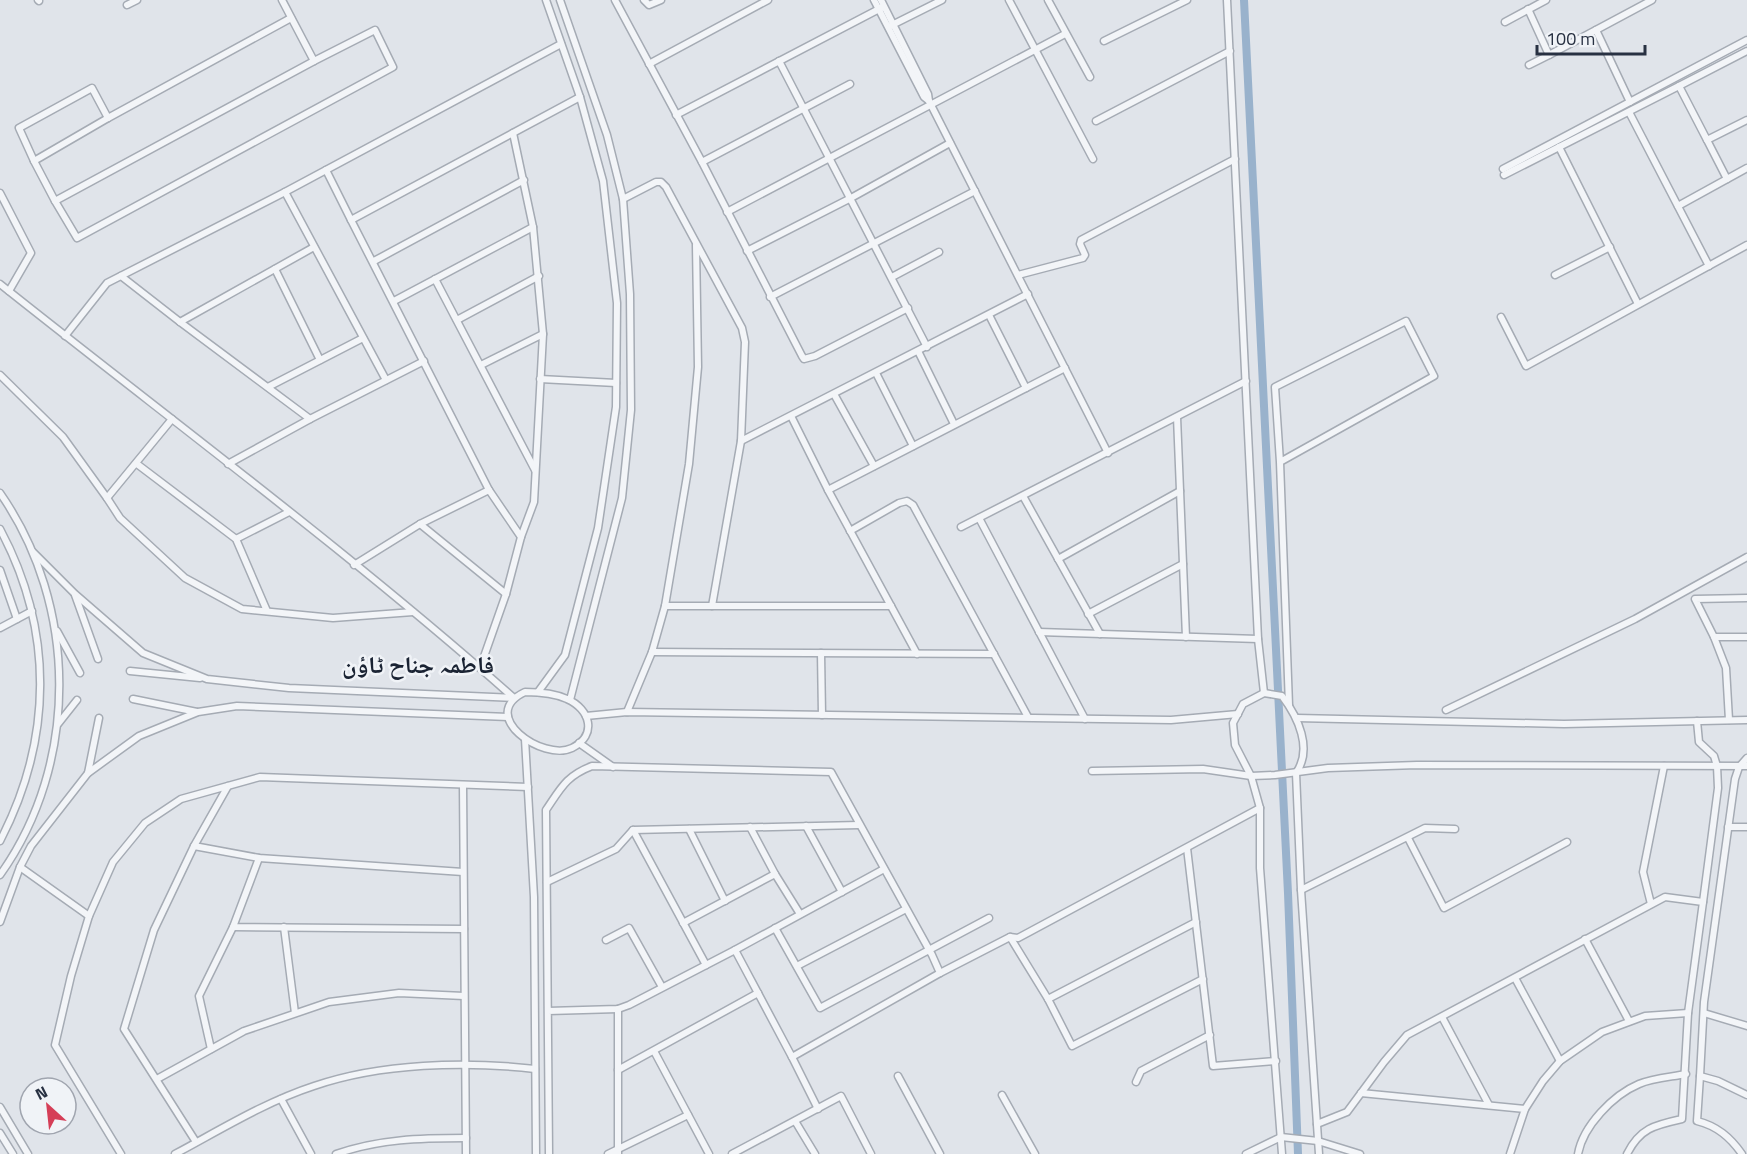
<svg xmlns="http://www.w3.org/2000/svg" width="1747" height="1154" font-family="'Titillium Web','Noto Naskh Arabic',sans-serif">
<style>
.lines{fill:none;stroke-linecap:round;stroke-linejoin:round}
.canal{stroke:#99b2cc;stroke-width:8}
.minor-casing{stroke:#a5abb4;stroke-width:9}
.minor{stroke:#f3f5f8;stroke-width:6}
.labels{text-anchor:middle;dominant-baseline:central;stroke-width:5;stroke-linejoin:round;paint-order:stroke}
.district-label{font-size:24px;font-weight:bold;fill:#1a2333;stroke:#f0f3f7}
</style>
<rect width="100%" height="100%" fill="#e0e4ea"/>
<g class="lines">
<polyline class="canal" points="1244,0 1288,893 1298,1154"/>
<g class="minor-casing">
<g id="minor">
<polyline points="38,0 39,1"/>
<polyline points="282,0 314,61"/>
<polyline points="560,0 607,135 623,199 630,294 631,410 622,498 570,700"/>
<polyline points="615,0 702,162 802,356 804,359 815,356 908,308"/>
<polyline points="644,0 649,5 661,0"/>
<polyline points="874,0 924,97 929,101"/>
<polyline points="881,0 928,94 929,101 1108,453"/>
<polyline points="1009,0 1093,159"/>
<polyline points="1048,0 1090,77"/>
<polyline points="1227,0 1258,639 1264,693"/>
<polyline points="127,5 137,0"/>
<polyline points="1528,9 1549,55 1596,30"/>
<polyline points="1505,22 1546,0"/>
<polyline points="892,25 942,0"/>
<polygon points="375,30 393,67 77,238 55,201 314,61"/>
<polyline points="1104,41 1187,0"/>
<polyline points="1747,51 1679,86 1707,140 1747,120"/>
<polyline points="779,61 927,347"/>
<polyline points="649,64 768,0"/>
<polyline points="1529,65 1549,55"/>
<polyline points="1630,102 1596,30 1652,0"/>
<polyline points="1629,112 1709,266"/>
<polyline points="676,115 883,7"/>
<polyline points="1096,121 1230,51"/>
<polyline points="513,133 533,227 543,334 534,502 521,537"/>
<polyline points="1707,140 1727,179"/>
<polyline points="1559,147 1638,304"/>
<polyline points="34,161 19,128 92,88 108,118"/>
<polyline points="702,162 850,84"/>
<polyline points="1503,169 1747,40"/>
<polyline points="326,170 351,220"/>
<polyline points="1504,175 1679,86"/>
<polyline points="285,192 386,380"/>
<polyline points="0,193 31,253 9,291"/>
<polyline points="623,199 656,182 661,182 666,187 742,328 745,342 741,441 712,606"/>
<polyline points="55,201 34,161 108,118 291,18"/>
<polyline points="1678,206 1747,168"/>
<polyline points="727,212 1065,34"/>
<polyline points="747,251 851,198 950,143"/>
<polyline points="374,261 524,180"/>
<polyline points="275,269 320,360"/>
<polyline points="1018,275 1083,258 1085,255 1080,244 1081,240 1235,159"/>
<polyline points="1555,275 1610,247"/>
<polyline points="121,276 180,322 310,419"/>
<polyline points="892,277 939,252"/>
<polyline points="435,279 535,470"/>
<path d="M0,284C172,421 349,552 514,698"/>
<polyline points="770,297 975,191"/>
<polyline points="394,301 533,227"/>
<polyline points="989,315 1026,388"/>
<polyline points="1501,317 1526,366 1747,245"/>
<polyline points="457,320 539,276"/>
<polyline points="180,322 314,247"/>
<polyline points="65,336 107,283 285,192 561,44"/>
<polyline points="918,351 954,424"/>
<polyline points="481,365 543,334"/>
<polyline points="876,373 913,446"/>
<polyline points="0,375 63,437 107,498 120,518 185,578 242,609 333,618 413,612"/>
<polyline points="540,379 616,383"/>
<polyline points="268,387 363,338"/>
<polyline points="834,394 874,466"/>
<polyline points="791,416 828,490 917,654"/>
<polyline points="1177,417 1186,637"/>
<polyline points="741,441 1028,294"/>
<polyline points="1280,462 1275,387 1406,321 1434,376 1280,462 1289,705"/>
<polyline points="137,464 236,539 267,611"/>
<polyline points="228,464 310,419 424,361"/>
<polyline points="828,490 1065,368"/>
<path d="M0,493C78,605 80,763 0,875"/>
<polyline points="1023,496 1100,634"/>
<polyline points="107,498 172,419"/>
<polyline points="979,518 1085,719"/>
<polyline points="420,524 506,594"/>
<polyline points="961,527 1246,381"/>
<path d="M0,529C54,630 53,739 0,841"/>
<polyline points="850,531 899,503 907,501 913,505 1028,717"/>
<polyline points="236,539 289,512"/>
<polyline points="33,552 75,594 143,653 207,679 289,688 514,698"/>
<polyline points="1058,559 1180,491"/>
<polyline points="354,565 420,524 489,490"/>
<polyline points="0,570 17,619"/>
<polyline points="75,595 98,659"/>
<polyline points="1747,598 1695,599 1714,637 1747,637"/>
<polyline points="665,606 891,606"/>
<polyline points="1088,614 1183,564"/>
<polyline points="0,628 32,611"/>
<polyline points="57,631 80,673"/>
<polyline points="1039,632 1258,639"/>
<polyline points="1714,637 1726,668 1729,720"/>
<polyline points="652,652 994,654"/>
<polyline points="821,653 822,715"/>
<polyline points="480,668 506,594 521,537 489,490 351,220 580,97"/>
<polyline points="130,671 200,678"/>
<path d="M525,692C539,692 554,693 567,699C590,709 598,735 572,748C543,762 476,715 525,692Z"/>
<polyline points="538,692 565,655 598,528 616,407 617,303 603,181 580,97 546,0"/>
<polyline points="133,699 197,712"/>
<polyline points="1446,710 1635,619 1747,557"/>
<polyline points="627,712 652,652 665,606 689,464 698,367 696,245"/>
<polyline points="586,716 627,712 1171,720 1238,714"/>
<polyline points="1297,718 1564,724 1747,720"/>
<polyline points="1697,721 1699,742 1714,756 1717,766 1718,788 1703,902"/>
<polyline points="58,724 77,700"/>
<polyline points="525,739 534,897 536,1154"/>
<polyline points="579,743 613,767"/>
<polyline points="1747,758 1739,767 1735,779 1704,1002 1700,1076 1718,1081 1747,1095"/>
<polyline points="1092,771 1203,769 1251,776 1275,775 1328,768 1417,765 1747,766"/>
<polyline points="88,773 99,718"/>
<polyline points="463,785 466,1154"/>
<polyline points="228,786 194,846 259,858 463,872"/>
<polyline points="806,826 842,892"/>
<polyline points="750,827 775,874"/>
<polyline points="1728,827 1747,827"/>
<polyline points="689,829 725,901"/>
<polyline points="633,830 706,965"/>
<polyline points="1408,838 1444,908 1567,842"/>
<polyline points="194,846 154,930 124,1029 196,1142"/>
<polyline points="1187,848 1213,1066 1276,1061"/>
<polyline points="259,858 233,927 464,929"/>
<polyline points="20,867 89,916"/>
<polyline points="547,882 616,849 633,830 859,825"/>
<polyline points="1301,890 1425,828 1455,829"/>
<polyline points="1651,904 1643,872 1664,766"/>
<polyline points="0,922 20,867 31,846 88,773 139,736 198,712 237,706 508,717"/>
<polyline points="683,923 775,874 800,914"/>
<polyline points="284,927 295,1013"/>
<polyline points="775,928 820,1008 989,918"/>
<polyline points="1010,937 1048,999 1072,1046 1203,979"/>
<polyline points="1585,939 1629,1021"/>
<polyline points="606,940 629,928 662,987"/>
<polyline points="735,950 884,869"/>
<polyline points="797,966 906,909"/>
<polyline points="940,973 1010,937 1018,938 1260,808"/>
<polyline points="1515,978 1560,1061"/>
<polyline points="1048,999 1196,922"/>
<polyline points="618,1009 618,1154"/>
<path d="M548,1011L618,1009L629,1005L735,950L792,1057L940,973L932,955L831,772L592,766C566,776 561,788 546,810L549,1154"/>
<polyline points="1704,1013 1747,1026"/>
<polyline points="1442,1017 1489,1105"/>
<polyline points="211,1049 199,996 233,927"/>
<polyline points="654,1051 709,1154"/>
<polyline points="792,1057 818,1109"/>
<polyline points="618,1070 758,993"/>
<polyline points="898,1076 940,1154"/>
<path d="M1700,1076L1697,1121C1717,1126 1730,1137 1742,1154"/>
<polyline points="157,1079 244,1031 329,1002 399,993 464,996"/>
<polyline points="1136,1082 1141,1071 1210,1035"/>
<polyline points="1361,1093 1525,1109 1510,1154"/>
<polyline points="1002,1095 1035,1154"/>
<polyline points="281,1099 311,1154"/>
<polyline points="0,1107 28,1154"/>
<polyline points="1525,1109 1543,1081 1560,1061 1602,1032 1645,1016 1688,1013"/>
<polyline points="795,1121 815,1154"/>
<path d="M1317,1124L1347,1112L1384,1062L1407,1035L1665,897L1703,902L1688,1013L1682,1119C1655,1125 1640,1128 1627,1154"/>
<polyline points="0,1133 13,1154"/>
<polyline points="121,1154 55,1045 71,976 89,916 113,862 145,823 181,799 260,777 528,787"/>
<path d="M175,1154C220,1130 265,1102 314,1086C381,1063 465,1061 535,1069"/>
<path d="M336,1154C379,1139 421,1138 466,1138"/>
<polyline points="608,1154 688,1115"/>
<polyline points="732,1154 841,1096 871,1154"/>
<polyline points="1246,1154 1281,1137 1318,1141 1360,1154"/>
<path d="M1282,1154L1260,868V808L1251,776L1235,745L1233,723L1243,704L1264,693L1282,696C1298,717 1313,749 1296,773L1301,890L1319,1154"/>
<path d="M1578,1154C1583,1126 1613,1095 1639,1084C1653,1078 1671,1077 1686,1074"/>
</g>
</g>
<use href="#minor" class="minor"/>
</g>
<g class="labels">
<g class="district-label">
<text x="418" y="664">فاطمہ جناح ٹاؤن</text>
</g>
</g>
<g transform="translate(48 1106) rotate(333)"><circle r="28" fill="#f0f3f7" stroke="#a0a5af" stroke-width="1.5"/>
<path d="M0-4.5L10 22L0 15L-10 22Z" fill="#d53e57"/>
<text y="-9" font-size="16" font-weight="bold" text-anchor="middle" fill="#283142">N</text>
</g>
<path d="M1537 45v9h108v-9" fill="none" stroke="#283142" stroke-width="3"/>
<text x="1546" y="45" font-size="18" fill="#283142" stroke="#f0f3f7" stroke-width="4.5" paint-order="stroke">100 m</text>
</svg>
